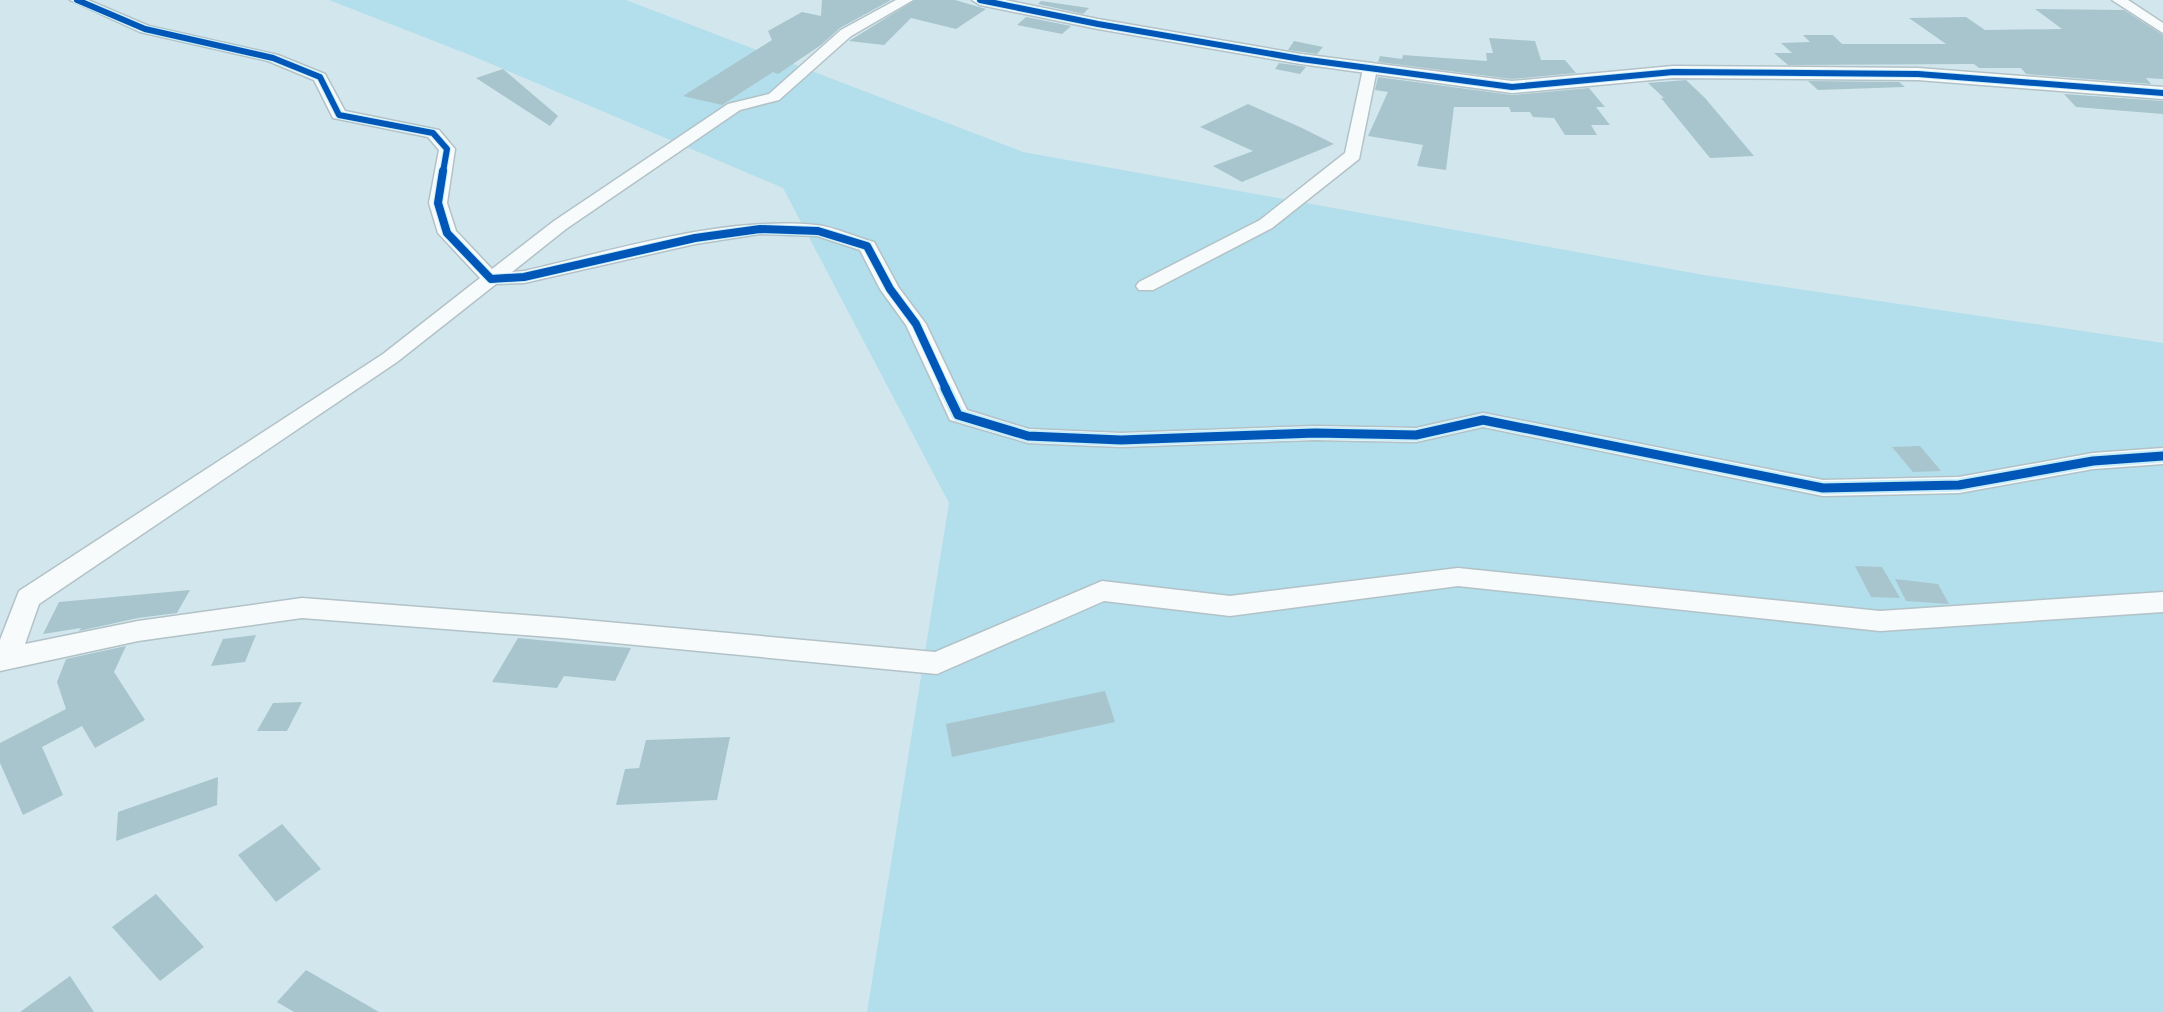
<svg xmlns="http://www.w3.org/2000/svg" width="2163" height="1012" font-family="Helvetica,sans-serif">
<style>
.green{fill:#b3deeb}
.building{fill:#a8c5cd}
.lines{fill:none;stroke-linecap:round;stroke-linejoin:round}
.minor-casing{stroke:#b2c2c7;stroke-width:3}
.tertiary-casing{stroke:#b2c2c7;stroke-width:3}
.minor{fill:#f8fbfc;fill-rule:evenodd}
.tertiary{fill:#f8fbfc;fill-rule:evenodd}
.cycleway-far2-casing{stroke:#c7edf8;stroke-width:8}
.cycleway-far1-casing{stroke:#c7edf8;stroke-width:10}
.cycleway-casing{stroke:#c7edf8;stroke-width:13}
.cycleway-far2{stroke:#0057b8;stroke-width:6}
.cycleway-far1{stroke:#0057b8;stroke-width:8}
.cycleway{stroke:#0057b8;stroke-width:9}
</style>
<rect width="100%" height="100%" fill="#d2e7ed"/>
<polygon class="green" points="329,0 626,0 1023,152 1704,275 2163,343 2163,1012 867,1012 949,503 783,188 475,57"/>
<g class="building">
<polygon points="822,0 891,0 840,28 821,45 778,74 773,72 722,105 683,96 772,40 768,31 802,12 821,16"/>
<polygon points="915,0 955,0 986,9 956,29 911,18 884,45 849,41"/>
<polygon points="1041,1 1089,8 1083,14 1038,4"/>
<polygon points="2035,9 2124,10 2163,35 2163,79 2146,78 2151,84 2026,74 2021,68 1979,68 1974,64 1788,65 1774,53 1792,53 1781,43 1810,42 1803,35 1833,35 1842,44 1946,44 1909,18 1966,17 1985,30 2062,29"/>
<polygon points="1026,17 1071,26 1062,34 1017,25"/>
<polygon points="1489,38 1535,41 1541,60 1565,60 1576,73 1512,79 1378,62 1380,56 1402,59 1403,55 1487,61 1486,53 1493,53"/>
<polygon points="1294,41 1323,47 1317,54 1288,50"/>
<polygon points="1279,63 1301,66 1306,67 1300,74 1275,69"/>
<polygon points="503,69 558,116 550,126 476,78"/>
<polygon points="1378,77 1512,95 1589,88 1605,107 1596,107 1610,125 1591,125 1597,135 1565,135 1554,118 1533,117 1530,112 1511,112 1509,107 1454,107 1446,170 1417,166 1423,145 1368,136 1388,92 1375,90"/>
<polygon points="1686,80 1705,98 1754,156 1710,158 1661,98 1664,98 1648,83"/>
<polygon points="1808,81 1899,82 1905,87 1818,90"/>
<polygon points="2064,94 2163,101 2163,114 2076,107"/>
<polygon points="1248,104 1302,128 1334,144 1242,182 1213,166 1253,151 1200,127"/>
<polygon points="1920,446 1941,471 1913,472 1892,447"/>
<polygon points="1855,566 1882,567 1900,598 1871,597"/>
<polygon points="1895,579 1938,584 1949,604 1906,601"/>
<polygon points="190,590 177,613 138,618 79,631 81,628 43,634 59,602"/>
<polygon points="256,635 245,662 211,666 223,639"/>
<polygon points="518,638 581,644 631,648 615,681 564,676 557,688 492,682"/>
<polygon points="126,646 114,672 145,720 95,748 82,726 42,747 63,795 23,815 0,763 0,743 66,709 57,682 66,659"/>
<polygon points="1105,691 1115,722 952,757 946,724"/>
<polygon points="302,702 287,731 257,731 273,703"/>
<polygon points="730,737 717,800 616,805 625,769 639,768 646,740"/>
<polygon points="218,777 217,805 116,841 118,812"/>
<polygon points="282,824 321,869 276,902 238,855"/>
<polygon points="156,894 204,947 160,981 112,927"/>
<polygon points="306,970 379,1012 294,1012 277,1002"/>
<polygon points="70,976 94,1012 20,1012"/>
</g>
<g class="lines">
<g class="minor-casing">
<g id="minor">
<path d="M70,0H88L149,26L278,55L325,74L345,111L439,130L455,149L447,203L456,231L492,269L554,221L728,104L769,94L841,30L896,0H913L851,36L779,100L740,110L566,229L512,272L524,271C616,250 722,216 816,225C835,227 855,237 874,242L899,288L926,324L967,410L1029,429L1121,433L1315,426L1416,428L1483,413L1823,480L1959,477L2093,453L2163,448V464L2093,469L1959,493L1823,496L1483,427L1416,442L1315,440L1121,447L1028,443L950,420L906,325L880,289L860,250L817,236L760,234L695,244L524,283L496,284L397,362L39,604L25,644L138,621L302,598L563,618L935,652L1102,581L1230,596L1458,568L1880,611L2163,592V612L1880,631L1458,586L1230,616L1104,601L937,674L563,638L302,618L138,641L0,671V640L19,591L383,354L480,278L438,233L429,203L439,150L428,137L333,118L314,80L268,61L140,32Z"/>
<polygon points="2112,0 2128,0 2163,23 2163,33"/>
<polygon points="1370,65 1377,69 1359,159 1272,228 1153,290 1139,290 1136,286 1139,282 1260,220 1345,153 1363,69"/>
</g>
</g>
<g class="tertiary-casing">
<polygon id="tertiary" points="972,0 1005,0 1098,19 1301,54 1512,81 1673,66 1918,68 2163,87 2163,99 1918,80 1673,78 1512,93 1301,64 1098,29 980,5"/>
</g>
<use href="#minor" class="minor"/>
<use href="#tertiary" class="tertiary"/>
<g class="cycleway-far2-casing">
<g id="cycleway-far2">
<polyline points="77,0 145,29 273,58 320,77 339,115 433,133 447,149 443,172"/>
<polyline points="980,0 1098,24 1301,59 1512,87 1673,72 1918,74 2163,93"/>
</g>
</g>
<g class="cycleway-far1-casing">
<polyline id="cycleway-far1" points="443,171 438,203 447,233 491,279 524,277 695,238 760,229 818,231 867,246 890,289 916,324 946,389"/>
</g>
<g class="cycleway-casing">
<polyline id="cycleway" points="945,388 958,415 1028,436 1121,440 1315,433 1416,435 1483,420 1823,488 1959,485 2093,461 2163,456"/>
</g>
<use href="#cycleway-far2" class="cycleway-far2"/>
<use href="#cycleway-far1" class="cycleway-far1"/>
<use href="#cycleway" class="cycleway"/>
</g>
</svg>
